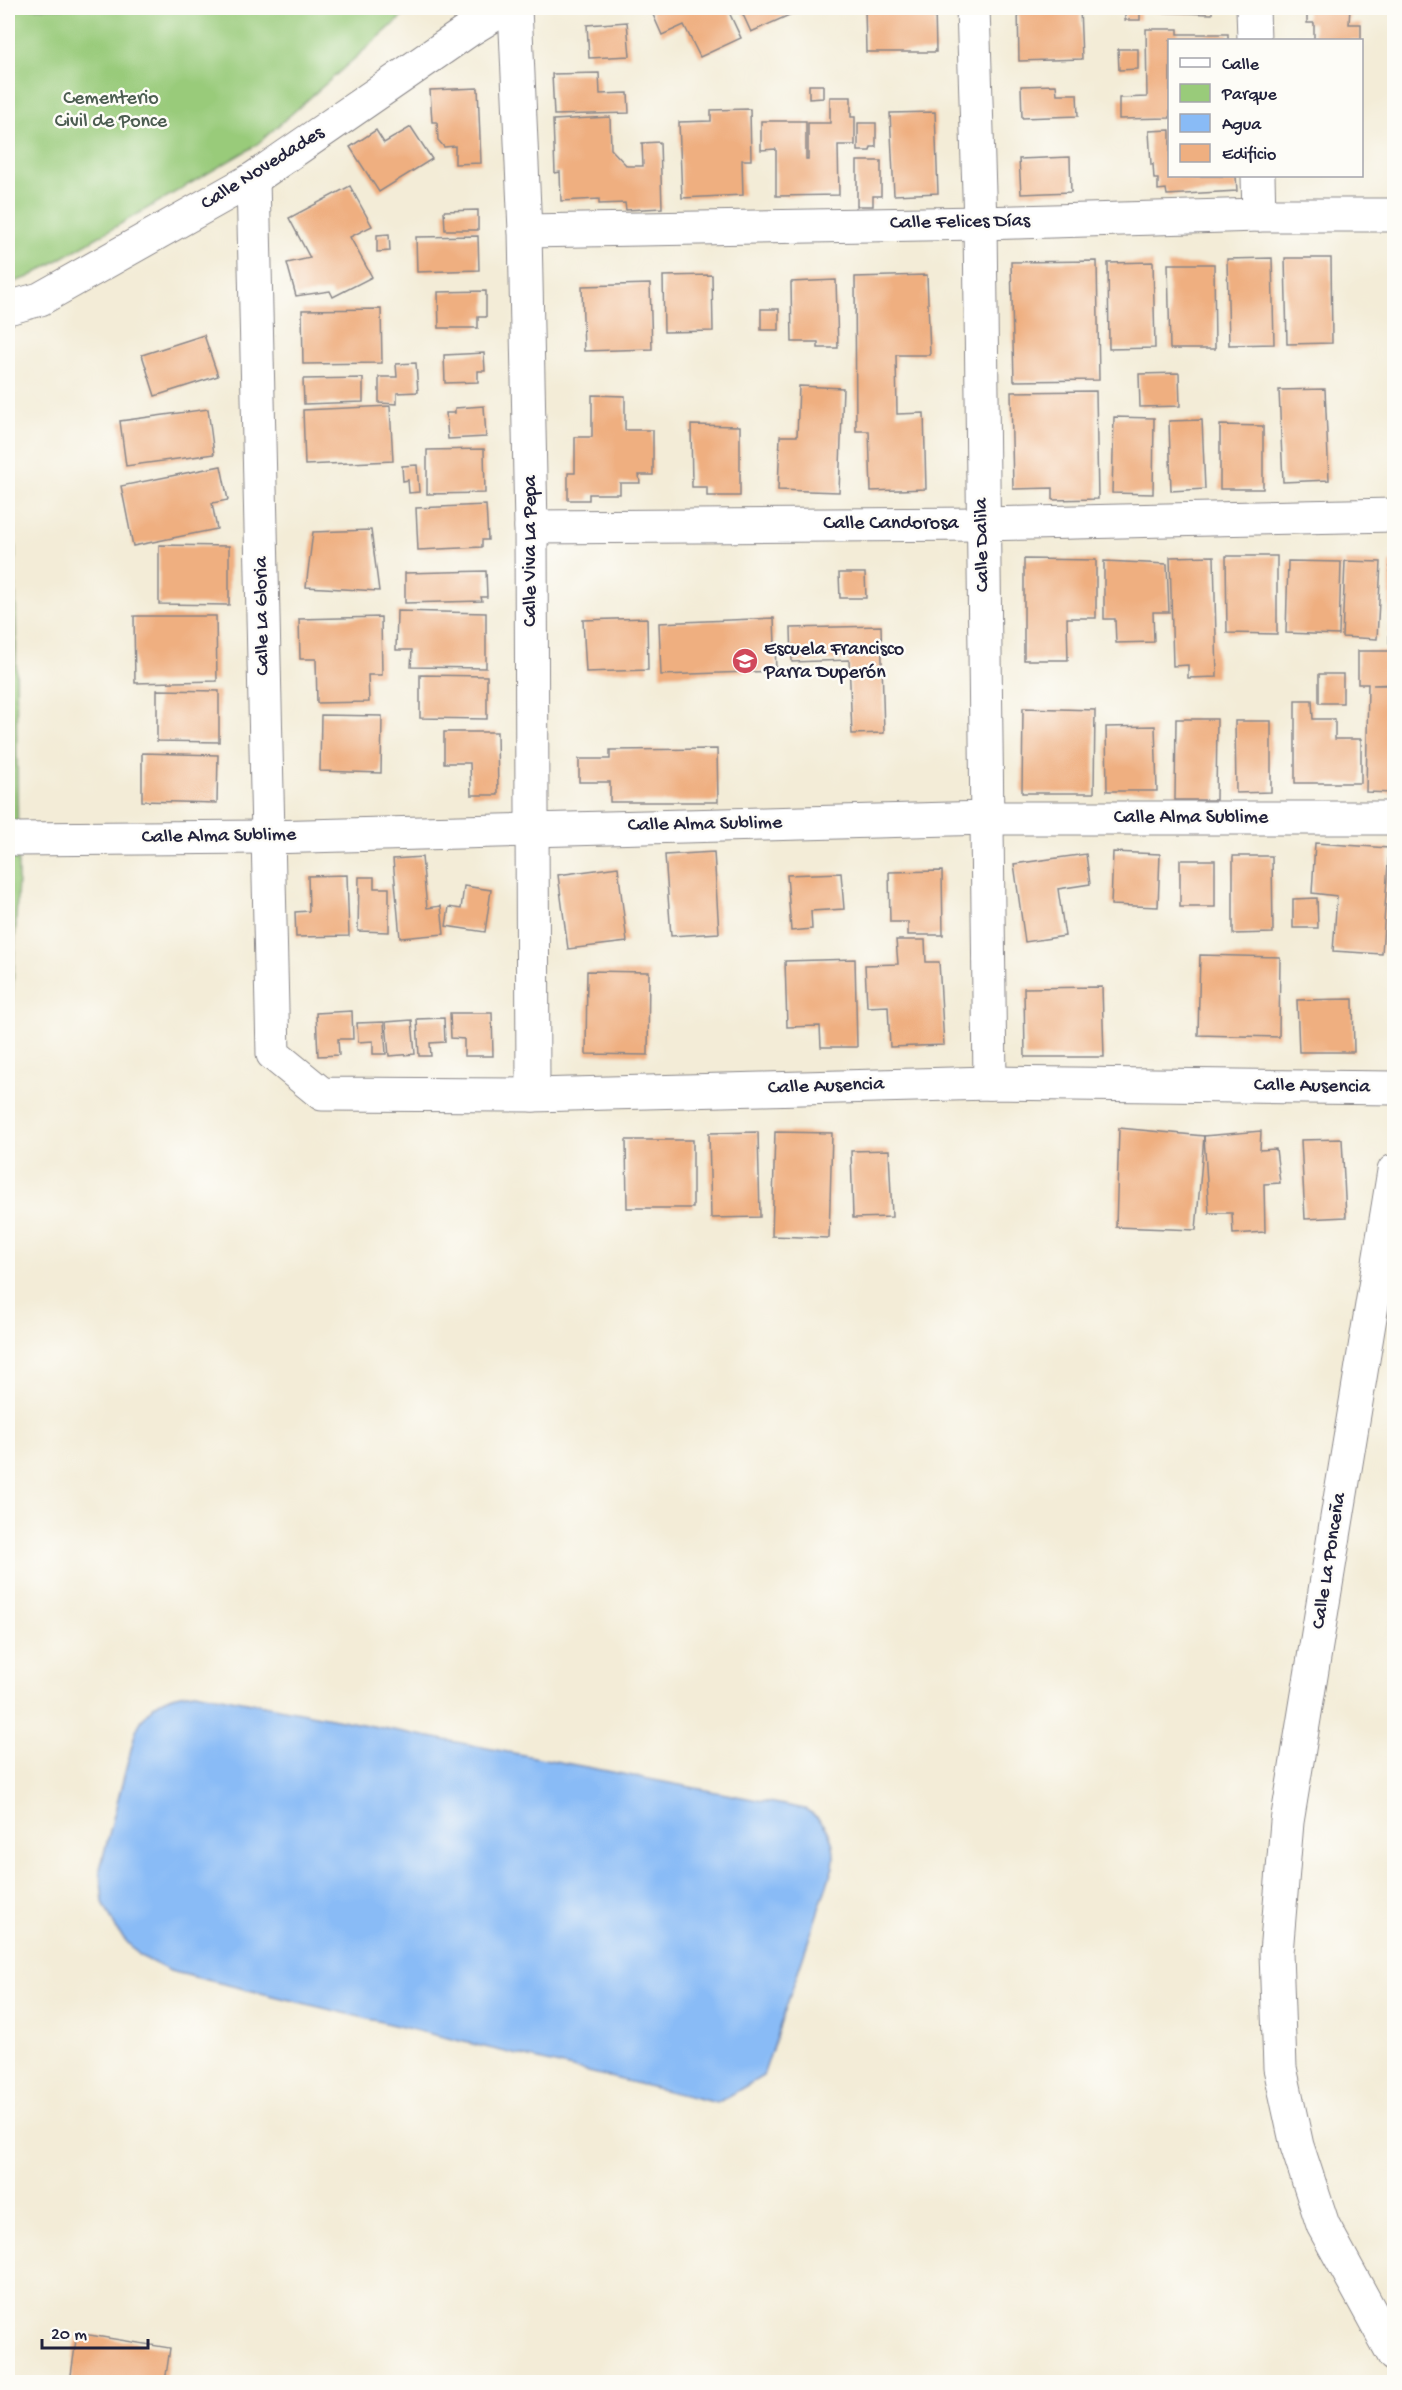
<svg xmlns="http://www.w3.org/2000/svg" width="1402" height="2390" font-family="'Gochi Hand',sans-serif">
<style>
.green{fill:#99cb7a;stroke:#5e765a;stroke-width:1.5}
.water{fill:#89bbf6;stroke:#566e98;stroke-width:1.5}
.building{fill:#efaf80}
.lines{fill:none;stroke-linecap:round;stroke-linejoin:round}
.minor-casing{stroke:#8a8789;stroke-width:35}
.major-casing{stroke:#8a8789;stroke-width:35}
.minor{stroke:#fff;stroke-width:33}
.major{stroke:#fff;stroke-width:33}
.labels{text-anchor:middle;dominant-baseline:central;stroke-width:5;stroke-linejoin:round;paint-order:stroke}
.park-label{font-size:20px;fill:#4c5d51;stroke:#fdfcf7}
.street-label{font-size:20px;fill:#22223b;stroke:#fdfcf7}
.poi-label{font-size:20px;fill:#22223b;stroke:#fdfcf7;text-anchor:start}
</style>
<rect width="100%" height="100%" fill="#fdfcf7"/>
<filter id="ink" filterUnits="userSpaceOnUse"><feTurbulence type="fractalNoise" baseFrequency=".0167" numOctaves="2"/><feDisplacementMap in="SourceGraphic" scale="12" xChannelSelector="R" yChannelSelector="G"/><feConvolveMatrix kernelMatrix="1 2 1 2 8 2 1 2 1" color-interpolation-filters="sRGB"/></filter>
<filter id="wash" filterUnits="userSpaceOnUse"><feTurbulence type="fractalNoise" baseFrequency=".008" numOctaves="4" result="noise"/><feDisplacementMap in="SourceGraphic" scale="24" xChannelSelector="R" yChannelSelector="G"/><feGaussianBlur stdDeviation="1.35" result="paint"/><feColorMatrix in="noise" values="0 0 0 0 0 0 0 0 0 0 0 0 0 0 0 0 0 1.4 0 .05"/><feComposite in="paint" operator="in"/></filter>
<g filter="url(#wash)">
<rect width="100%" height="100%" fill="#f3ecd7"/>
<g class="green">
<polygon points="8,8 412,8 255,146 29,277 8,284"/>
<polygon points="8,439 15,552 18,879 8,1079"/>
</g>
<path class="water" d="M195,1692L805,1809C828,1822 837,1841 833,1867L763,2076L717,2103L170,1971L140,1956L118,1932L103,1902L100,1869L136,1730C150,1703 164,1695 195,1692Z"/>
<g id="blocks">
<g class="building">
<polygon points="650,8 727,8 741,38 700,57 684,25 662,35"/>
<polygon points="740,8 805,8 751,32"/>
<polygon points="865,8 935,8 936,52 866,52"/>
<polygon points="1018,8 1080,8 1082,59 1019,61"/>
<polygon points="1148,8 1212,8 1212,14 1148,12"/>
<polygon points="1307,8 1350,8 1349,24 1361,24 1361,40 1314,40 1314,23 1307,23"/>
<rect x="1125" y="9" width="15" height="11"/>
<polygon points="627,22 630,56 589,58 587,25"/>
<polygon points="1146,29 1178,29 1178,34 1228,34 1228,40 1170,40 1170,118 1119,119 1119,98 1147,97"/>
<polygon points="1118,49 1138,49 1138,69 1119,70"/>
<polygon points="599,73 600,94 628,93 629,113 554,115 552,74"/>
<polygon points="809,85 823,85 823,98 809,99"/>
<polygon points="1056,85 1057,94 1077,94 1078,116 1022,118 1021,86"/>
<polygon points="478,88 481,163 455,164 455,146 444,147 438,140 437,122 432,122 430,90"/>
<polygon points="830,97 851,97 851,117 855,117 855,145 838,145 839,195 776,196 776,149 761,150 761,121 806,121 806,159 808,159 808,123 830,123"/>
<polygon points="750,109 751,160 742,160 743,195 682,198 679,122 711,121 711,110"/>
<polygon points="935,112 938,193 894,195 890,113"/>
<polygon points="610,117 611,149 627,166 643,166 642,143 660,142 662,208 626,210 625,203 599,204 599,199 561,201 560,172 555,173 553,120"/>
<polygon points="858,123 876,123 876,147 871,147 870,151 858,151"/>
<polygon points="411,127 432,159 379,192 350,147 376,130 384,143"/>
<polygon points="1170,130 1170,176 1236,176 1237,191 1167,195 1166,189 1158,190 1158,179 1154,179 1153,164 1151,165 1149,131"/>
<polygon points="1070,157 1071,192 1021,194 1019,159"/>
<polygon points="857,161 881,161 881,196 873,196 873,206 857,206"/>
<polygon points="350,186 372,226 350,237 372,277 333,297 330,291 296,296 287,263 310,258 289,218"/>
<polygon points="478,210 478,230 445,230 444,211"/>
<polygon points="389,234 390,251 377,252 377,235"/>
<polygon points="478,236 479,270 417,272 416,237"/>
<polygon points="1272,258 1274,344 1229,345 1227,259"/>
<polygon points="1285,258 1331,258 1332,343 1287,344"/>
<polygon points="1097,261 1099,380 1014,381 1011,262"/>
<polygon points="1153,262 1155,348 1109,349 1108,263"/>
<polygon points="1168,264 1214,264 1215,349 1170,349"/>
<polygon points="712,275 713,331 664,332 663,276"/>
<polygon points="927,275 930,355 896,355 897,414 924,413 926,489 871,491 869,431 856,431 855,277"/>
<polygon points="836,280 838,348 818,348 818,342 792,342 791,282"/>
<polygon points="650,284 652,349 584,351 582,286"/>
<polygon points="486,291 486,317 478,317 478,328 439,328 438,292"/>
<polygon points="381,309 382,363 303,364 302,310"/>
<rect x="761" y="309" width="18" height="21"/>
<polygon points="204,335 218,376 155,396 142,355"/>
<polygon points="484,353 485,371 478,371 478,382 445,383 444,355"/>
<polygon points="416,363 418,392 397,393 397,404 379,403 379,377 397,377 396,364"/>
<polygon points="1179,373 1180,406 1140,407 1139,374"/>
<polygon points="363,378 363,402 304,404 303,379"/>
<polygon points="799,386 843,388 839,492 778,490 780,436 797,436"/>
<polygon points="1325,389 1329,480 1283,482 1279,390"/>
<polygon points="1096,391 1098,499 1053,500 1053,488 1013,489 1011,392"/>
<polygon points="592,395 625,396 625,430 653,430 653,475 639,475 640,483 620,483 620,494 589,494 589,500 568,500 568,473 575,473 575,437 592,437"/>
<polygon points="390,406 393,461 305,465 303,410"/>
<polygon points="484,406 486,437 448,439 446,413 455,413 455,408"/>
<polygon points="208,409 214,454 126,466 120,421"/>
<polygon points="1114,417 1154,418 1153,494 1112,493"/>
<polygon points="1202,420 1205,489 1171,491 1169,421"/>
<polygon points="691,425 740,426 740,496 707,496 707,487 692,487"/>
<polygon points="1220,425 1263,426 1263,489 1220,489"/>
<polygon points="484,449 485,493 427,494 427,450"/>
<polygon points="417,465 419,492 409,493 408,480 403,481 402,466"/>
<polygon points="221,466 228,500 212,503 217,529 133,546 121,486"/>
<polygon points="486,505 488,540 482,540 482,547 418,550 416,508"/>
<polygon points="371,530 379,591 306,587 313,532"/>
<polygon points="159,545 229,546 229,605 159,604"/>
<polygon points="1214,556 1217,677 1188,678 1188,665 1173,666 1170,557"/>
<polygon points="1226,556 1277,556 1277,634 1227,633"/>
<polygon points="1024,559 1096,560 1096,618 1067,618 1068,660 1024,660"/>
<polygon points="1104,561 1167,564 1169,612 1153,612 1154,642 1116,643 1115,619 1104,619"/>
<polygon points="1288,561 1341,562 1339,635 1286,633"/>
<polygon points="1345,561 1381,562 1377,639 1342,637"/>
<polygon points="1390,562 1394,562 1394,643 1389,643"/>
<polygon points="486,571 487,597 481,597 482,601 405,603 405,573"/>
<polygon points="839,573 865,573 866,598 840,598"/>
<polygon points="397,611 486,613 486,668 411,667 412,650 396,650"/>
<polygon points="134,616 216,616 217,681 135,683"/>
<polygon points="381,617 382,675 368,675 369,702 317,703 316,659 300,659 299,619"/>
<polygon points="647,618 648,670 586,672 583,620"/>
<polygon points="774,618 776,671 661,675 659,623"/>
<polygon points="881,626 884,733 852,734 849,660 792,662 791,628"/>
<polygon points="1358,651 1394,651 1394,684 1373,685 1394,685 1394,793 1366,792 1368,684 1358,684"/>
<rect x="1319" y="674" width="24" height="29"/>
<polygon points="420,675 487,676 487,719 420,718"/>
<polygon points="157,690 219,691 219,742 157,741"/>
<polygon points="1295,700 1312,700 1313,719 1335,719 1335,739 1361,739 1361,783 1295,783"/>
<polygon points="1023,708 1095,710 1094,793 1022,793"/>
<polygon points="321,715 382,716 381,773 320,771"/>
<polygon points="1176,719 1217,719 1216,800 1175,800"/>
<polygon points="1235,721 1271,721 1271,792 1236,793"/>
<polygon points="1155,726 1157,791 1107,791 1106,727"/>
<polygon points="444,732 497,732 498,795 471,795 470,763 444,763"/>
<polygon points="717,749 718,802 610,802 610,782 579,782 579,759 610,759 610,750"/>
<polygon points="142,753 218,755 217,803 142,801"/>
<polygon points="1315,843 1389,848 1382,954 1333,951 1337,896 1312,893"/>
<polygon points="714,852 719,933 671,936 665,855"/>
<polygon points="1113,852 1160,854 1158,907 1111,905"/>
<polygon points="1086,854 1090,884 1058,889 1065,936 1025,942 1014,864"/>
<polygon points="1233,856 1272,856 1273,933 1233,934"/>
<polygon points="422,857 427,908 441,906 444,934 400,938 393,859"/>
<rect x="1180" y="860" width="35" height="47"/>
<polygon points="618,867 627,942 568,949 558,875"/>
<polygon points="942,871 943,935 908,935 908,922 890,922 889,872"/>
<polygon points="841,873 844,909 811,911 812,929 791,931 787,875"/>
<polygon points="347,875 349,936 296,937 295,912 309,911 308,876"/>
<polygon points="359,877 374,877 374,888 389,888 389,932 358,931"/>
<polygon points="464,886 491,890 485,932 446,926 449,907 461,909"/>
<polygon points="1317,898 1318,928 1293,928 1293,899"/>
<polygon points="896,940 925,940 926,962 939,962 944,1045 890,1047 888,1006 867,1007 865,965 898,964"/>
<polygon points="1200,955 1280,957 1279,1037 1198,1035"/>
<polygon points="855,959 857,1047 821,1047 820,1026 787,1027 785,961"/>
<polygon points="587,971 649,972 648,1055 586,1054"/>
<polygon points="1102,987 1104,1057 1025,1057 1024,988"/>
<polygon points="1353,999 1354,1052 1299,1052 1297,1000"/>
<polygon points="352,1011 353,1039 338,1039 339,1055 318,1056 316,1013"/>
<polygon points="450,1013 492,1013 493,1056 464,1056 464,1039 451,1038"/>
<polygon points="444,1018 445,1042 430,1043 431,1056 419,1056 417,1019"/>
<polygon points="412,1020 415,1054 389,1056 386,1022"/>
<polygon points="384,1022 386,1054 373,1054 373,1041 358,1042 357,1023"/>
<polygon points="1119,1128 1204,1136 1196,1230 1116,1227"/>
<polygon points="1261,1131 1260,1150 1276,1149 1280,1183 1264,1184 1265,1232 1233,1234 1232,1213 1209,1213 1204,1136"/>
<polygon points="758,1132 760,1217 711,1218 709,1133"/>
<polygon points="775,1132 832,1133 829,1238 772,1236"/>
<polygon points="1342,1139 1346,1217 1305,1219 1301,1140"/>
<polygon points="626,1140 693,1140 693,1208 627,1208"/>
<polygon points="889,1150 892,1217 853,1218 851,1151"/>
<polygon points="77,2333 170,2348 165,2382 70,2382"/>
</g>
</g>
</g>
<g filter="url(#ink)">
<use href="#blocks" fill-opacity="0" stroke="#8a8789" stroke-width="1.5"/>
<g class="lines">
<g class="minor-casing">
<g id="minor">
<polyline points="515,8 525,231 531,527 533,1095"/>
<polyline points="973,8 980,223 990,1083"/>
<polyline points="1253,8 1254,40"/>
<polyline points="1258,176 1259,215"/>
<polyline points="253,179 273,1054 322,1094 533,1095 990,1083 1394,1088"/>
<polyline points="525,231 980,223 1259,215 1394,215"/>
<polyline points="8,308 40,299 253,179 469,30 505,8"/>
<polyline points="531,527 982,524 1394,515"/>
<polyline points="16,839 268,837 988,818 1394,818"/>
</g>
</g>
<g class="major-casing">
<polyline id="major" points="1394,1171 1287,1822 1276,1953 1280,2068 1297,2146 1323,2225 1394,2355"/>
</g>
<use href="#minor" class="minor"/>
<use href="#major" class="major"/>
</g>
</g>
<defs>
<g id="school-disc" transform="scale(1.35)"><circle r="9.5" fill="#d1495b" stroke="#fdfcf7"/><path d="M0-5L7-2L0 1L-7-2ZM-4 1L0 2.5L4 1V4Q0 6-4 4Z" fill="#fff"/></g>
</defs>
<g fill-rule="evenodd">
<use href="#school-disc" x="745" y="661"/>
</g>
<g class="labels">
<g class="park-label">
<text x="111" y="99">Cementerio<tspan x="111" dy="23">Civil de Ponce</tspan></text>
</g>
<g class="street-label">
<text transform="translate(263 169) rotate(-32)">Calle Novedades</text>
<text transform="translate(960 223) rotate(-1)">Calle Felices Días</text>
<text x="891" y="524">Calle Candorosa</text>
<text transform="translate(983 545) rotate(-91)">Calle Dalila</text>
<text transform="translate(531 551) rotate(-90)">Calle Viva La Pepa</text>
<text transform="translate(263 616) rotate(-91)">Calle La Gloria</text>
<text x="1191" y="818">Calle Alma Sublime</text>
<text transform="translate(705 825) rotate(-1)">Calle Alma Sublime</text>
<text transform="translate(219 837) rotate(-1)">Calle Alma Sublime</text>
<text transform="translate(826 1087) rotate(-2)">Calle Ausencia</text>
<text transform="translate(1312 1087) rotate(1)">Calle Ausencia</text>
<text transform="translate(1330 1561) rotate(-81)">Calle La Ponceña</text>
</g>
<g class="poi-label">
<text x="764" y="650">Escuela Francisco<tspan x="764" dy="23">Parra Duperón</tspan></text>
</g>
</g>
<rect width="1402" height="2390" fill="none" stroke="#fdfcf7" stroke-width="30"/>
<rect x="1168" y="39" width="195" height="138" fill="#fdfcf7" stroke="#a5a5ac" stroke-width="1.5"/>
<rect x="1180" y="58" width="30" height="9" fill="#ffffff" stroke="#a5a5ac" stroke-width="1.5"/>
<text x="1222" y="69" font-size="18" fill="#22223b">Calle</text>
<rect x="1180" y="84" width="30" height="18" fill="#99cb7a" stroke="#a5a5ac" stroke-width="1.5"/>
<text x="1222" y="99" font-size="18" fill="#22223b">Parque</text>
<rect x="1180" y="114" width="30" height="18" fill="#89bbf6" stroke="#a5a5ac" stroke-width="1.5"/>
<text x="1222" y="129" font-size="18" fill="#22223b">Agua</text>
<rect x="1180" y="144" width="30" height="18" fill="#efaf80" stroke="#a5a5ac" stroke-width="1.5"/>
<text x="1222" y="159" font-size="18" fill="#22223b">Edificio</text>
<path d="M42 2339v9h106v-9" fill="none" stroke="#22223b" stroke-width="3"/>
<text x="51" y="2339" font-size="18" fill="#22223b" stroke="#fdfcf7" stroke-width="4.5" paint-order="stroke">20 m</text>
</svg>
